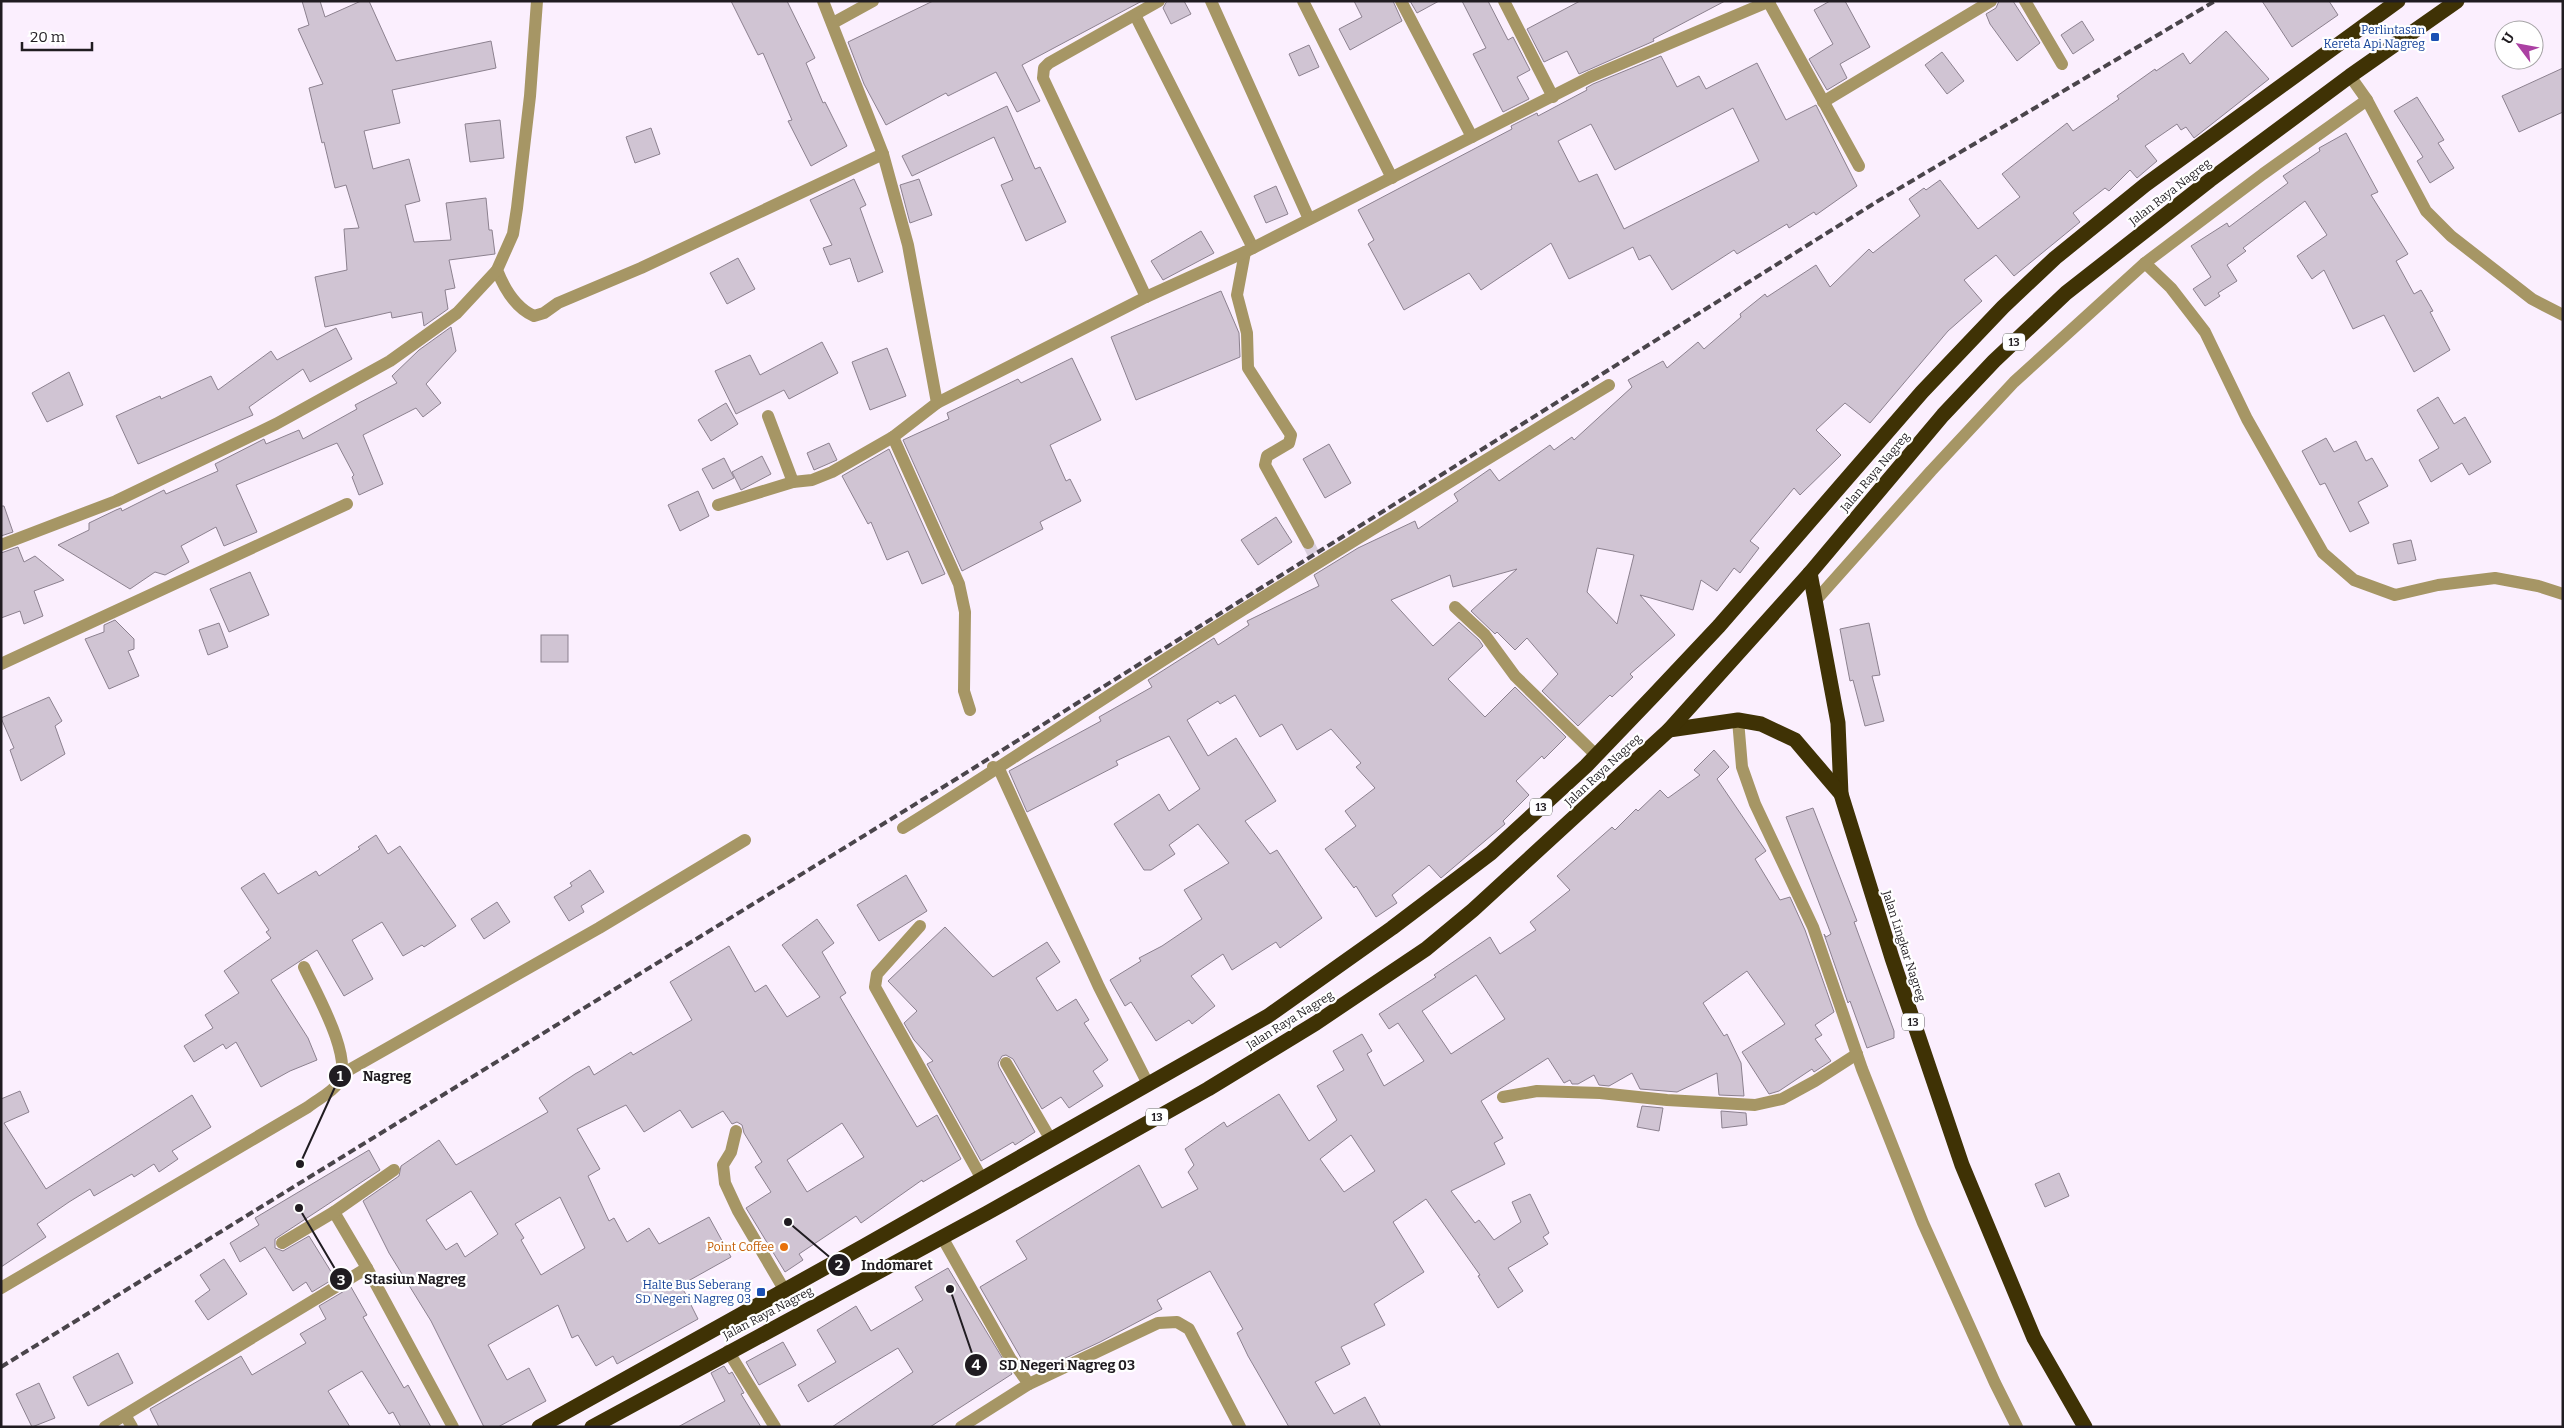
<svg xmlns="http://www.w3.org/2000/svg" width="2564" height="1428" font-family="Bitter,serif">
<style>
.building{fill:#d0c4d3;stroke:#8c818f;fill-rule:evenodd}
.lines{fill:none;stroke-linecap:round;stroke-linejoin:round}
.minor-tunnel{stroke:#dacfdd;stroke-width:12;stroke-dasharray:12 6;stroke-linecap:butt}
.minor{stroke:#a69665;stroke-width:12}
.highway{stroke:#3f3205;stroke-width:15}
.rail{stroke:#4a454b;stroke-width:4;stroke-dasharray:8 4;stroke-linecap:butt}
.transit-dot{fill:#1a4fb4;stroke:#fff;stroke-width:2}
.food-dot{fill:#e8710a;stroke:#fff;stroke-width:2}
.labels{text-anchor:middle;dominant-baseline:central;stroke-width:4.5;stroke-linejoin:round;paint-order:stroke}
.shield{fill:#fff;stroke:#636064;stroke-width:1}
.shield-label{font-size:11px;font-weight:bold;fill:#201c21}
.transit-label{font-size:12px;fill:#164399;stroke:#fff;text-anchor:end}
.street-label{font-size:12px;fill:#201c21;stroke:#fff}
.food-label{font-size:12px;fill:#c56008;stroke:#fff;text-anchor:end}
.leader{fill:none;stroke:#201c21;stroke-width:2}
.callout-dot{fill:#201c21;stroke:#fff;stroke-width:2}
.mark-label{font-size:15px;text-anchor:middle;font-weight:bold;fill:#fff}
.callout-label{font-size:14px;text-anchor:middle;font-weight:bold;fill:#201c21;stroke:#fff;stroke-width:4.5;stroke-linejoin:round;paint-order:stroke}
</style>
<rect width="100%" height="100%" fill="#fbeffe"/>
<g class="building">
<polygon points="302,1 320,1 325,17 361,1 369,1 396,61 491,41 496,68 392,90 400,123 364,131 373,169 409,159 420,201 405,205 414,242 451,240 446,203 486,198 489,230 492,230 495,254 449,260 455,288 445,290 448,309 424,326 422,312 392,318 391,312 325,327 315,277 347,270 344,229 359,228 346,185 335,188 324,142 322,143 309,88 323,84 298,29 309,25"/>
<polygon points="731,1 787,1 815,58 806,63 823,103 825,102 847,146 811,166 788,121 792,120 763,53 758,55"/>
<polygon points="933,1 1142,1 1022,65 1040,101 1017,112 996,72 948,96 946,93 886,125 864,84 848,42"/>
<polygon points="1167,1 1184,1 1191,14 1171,24 1163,8"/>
<polygon points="1354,1 1393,1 1402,21 1350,50 1339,29 1362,17"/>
<polygon points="1410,1 1439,1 1417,13"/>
<polygon points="1462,1 1488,1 1508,40 1513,37 1530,70 1517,77 1529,99 1503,112 1473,54 1486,48"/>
<polygon points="1580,1 1725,1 1653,39 1654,41 1579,74 1567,51 1544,62 1527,29"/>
<polygon points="1830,1 1845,1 1870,47 1840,64 1847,78 1827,90 1809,59 1833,44 1814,10"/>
<polygon points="1999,1 2013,1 2040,43 2017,61 1990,24 1986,14 1996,8"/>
<polygon points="2262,1 2329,1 2338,15 2292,47"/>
<polygon points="2082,21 2094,40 2073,54 2061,35"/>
<path d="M2226,31L2269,79L2194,138L2186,127L2181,130L2177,124L2145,146L2157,161L2137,178L2130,170L2109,191L2105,188L2073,213L2080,222L2014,276L1996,255L1964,280L1982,301L1948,331L1870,423L1845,403L1816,430L1841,455L1800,495L1794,488L1750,541L1759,548L1740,573L1734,568L1717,591L1701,580L1693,610L1640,595L1675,635L1630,674L1633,677L1612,697L1610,695L1578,726L1542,691L1558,674L1527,638L1515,650L1497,632L1495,634L1471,611L1517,569L1453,587L1450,575L1391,600L1433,646L1459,622L1479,640L1483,646L1448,679L1485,717L1515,687L1566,737L1544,759L1542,756L1516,781L1529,795L1503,821L1505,824L1441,878L1429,865L1392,895L1397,903L1376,917L1356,886L1354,888L1325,849L1356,826L1345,811L1375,788L1356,767L1361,763L1331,729L1297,750L1282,724L1260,737L1235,695L1220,704L1218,701L1187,720L1208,756L1236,738L1276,801L1245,821L1270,854L1277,850L1322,918L1280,948L1276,942L1232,970L1223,954L1191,976L1215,1006L1192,1024L1189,1020L1156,1041L1131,1002L1125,1006L1110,980L1141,961L1139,958L1162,946L1202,919L1184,890L1229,863L1198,824L1169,845L1175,854L1151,870H1144L1114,824L1159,794L1169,811L1200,789L1169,736L1116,761L1118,765L1027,812L1009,771L1101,721L1099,717L1152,687L1148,680L1214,638L1218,645L1249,625L1247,621L1319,586L1314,575L1358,548L1415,521L1418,529L1458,501L1454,494L1490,469L1499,481L1550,445L1554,450L1572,437L1574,440L1632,387L1628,380L1663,361L1667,368L1698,342L1704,349L1741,317L1740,314L1765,294L1767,297L1816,265L1830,287L1869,249L1873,253L1920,216L1909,199L1924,188L1926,190L1940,180L1978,229L2020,197L2002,174L2067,123L2073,131L2119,99L2117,96L2155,69L2156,71L2183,53L2190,64ZM1597,548L1634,555L1617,624L1587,592Z"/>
<polygon points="1309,45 1319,67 1299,76 1289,54"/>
<polygon points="1942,52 1964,81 1947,94 1925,65"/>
<path d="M1661,56L1677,87L1699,76L1706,89L1757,63L1786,120L1816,105L1857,186L1816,215L1814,212L1789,228L1787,224L1737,254L1734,250L1672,290L1650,255L1639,260L1633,247L1569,279L1551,243L1481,290L1469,273L1404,310L1368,244L1374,240L1358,210L1512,129L1511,126L1537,113L1538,116L1587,90L1586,88L1593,84ZM1733,108L1759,161L1624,229L1597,174L1579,182L1558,141L1591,124L1615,170Z"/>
<polygon points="2563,68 2563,112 2519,132 2502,96"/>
<polygon points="2417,97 2444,140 2438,143 2454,168 2430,183 2417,161 2423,157 2394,111"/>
<polygon points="1007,106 1035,169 1040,167 1066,222 1026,241 1001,185 1013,180 994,137 912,176 902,156"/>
<polygon points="500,120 504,158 470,162 465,124"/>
<polygon points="651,128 660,154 635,163 626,137"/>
<polygon points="2346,133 2378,192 2371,195 2408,254 2396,261 2414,294 2421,290 2433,311 2430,312 2450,350 2414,372 2384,315 2353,329 2324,270 2312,279 2297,256 2327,235 2305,201 2243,248 2246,251 2227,265 2237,281 2218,293 2220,296 2205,306 2193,289 2211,277 2191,246 2227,223 2229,227 2288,183 2283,176 2320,151 2319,148"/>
<polygon points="854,179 866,205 860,208 883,272 858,282 850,258 830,265 823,248 832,245 810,200"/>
<polygon points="919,179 932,215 910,223 900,185"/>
<polygon points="1276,186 1288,214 1266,223 1254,196"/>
<polygon points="1201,231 1214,253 1163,280 1151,261"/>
<polygon points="738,258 755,289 727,304 710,273"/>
<polygon points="1221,291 1239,333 1240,357 1136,400 1111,337"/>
<polygon points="451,327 456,351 426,384 441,403 423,417 416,408 363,435 383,484 359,495 352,477 354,475 337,443 236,485 257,532 224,546 216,527 181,546 189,562 165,575 155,572 130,589 58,545 89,530 89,523 116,510 121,508 122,511 164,490 166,494 218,471 215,464 264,439 266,444 299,430 303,439 357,409 355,405 397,383 392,376 419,350"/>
<polygon points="336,328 352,359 310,382 303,369 249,407 253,415 138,464 116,416 160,396 161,399 211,376 218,390 271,351 277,360"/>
<polygon points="822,342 838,373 789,399 784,390 736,414 715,371 750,355 760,375"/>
<polygon points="887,348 906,396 870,410 852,362"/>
<polygon points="1072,358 1101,420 1050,445 1066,481 1070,479 1081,501 1040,522 1043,529 962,571 903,440 949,419 947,413 1018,379 1021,383"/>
<polygon points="69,372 83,405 47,422 32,393"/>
<polygon points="2438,397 2454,424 2465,417 2491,462 2469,475 2462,463 2431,482 2419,460 2439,448 2417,410"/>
<polygon points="726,403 738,424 711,441 698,420"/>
<polygon points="2326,438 2334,452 2356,441 2366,461 2372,458 2388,486 2358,502 2369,523 2350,532 2325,483 2320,485 2302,451"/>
<polygon points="829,443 837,460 814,470 807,453"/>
<polygon points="1329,444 1351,483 1325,498 1303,459"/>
<polygon points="889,449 945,574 922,584 908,551 887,560 871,522 868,524 842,476"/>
<polygon points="762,456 771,474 741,490 732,472"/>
<polygon points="724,458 734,478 713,489 702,469"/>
<polygon points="698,491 709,516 680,531 668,505"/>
<polygon points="1,506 4,506 13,532 1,536"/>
<polygon points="1276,517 1292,542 1258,565 1241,540"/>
<polygon points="2411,540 2416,560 2398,564 2393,544"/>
<polygon points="18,547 24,562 35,556 64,580 34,591 43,616 24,624 20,611 1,618 1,553"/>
<polygon points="250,572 269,615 229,632 210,589"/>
<polygon points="115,620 134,639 134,649 128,651 139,676 109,689 85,639 104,632 104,625"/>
<polygon points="219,623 228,647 208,655 199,630"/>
<polygon points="1869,623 1880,675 1872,676 1884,721 1865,726 1853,680 1850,681 1840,629"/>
<rect x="541" y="635" width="27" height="27"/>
<polygon points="49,697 62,721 55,726 65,754 21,781 10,750 14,748 1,718"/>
<path d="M1714,750L1729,767L1717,779L1766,851L1755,859L1780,900L1790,897L1805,930L1834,1012L1815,1025L1822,1035L1815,1039L1831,1061L1814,1072L1812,1069L1779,1091L1769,1094L1742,1052L1785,1024L1747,971L1703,1003L1724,1036L1727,1034L1741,1063L1744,1096L1719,1095L1717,1073L1677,1092L1640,1089L1632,1073L1609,1086L1599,1085L1594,1075L1578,1084H1572L1570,1080L1564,1083L1548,1058L1481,1101L1503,1138L1494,1143L1505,1164L1451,1191L1475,1223L1479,1220L1494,1240L1521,1222L1512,1202L1530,1194L1549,1233L1543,1237L1548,1244L1508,1268L1523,1291L1498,1308L1478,1276L1480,1275L1426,1199L1393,1222L1424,1272L1374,1304L1385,1325L1341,1347L1350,1364L1315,1382L1334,1414L1365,1397L1381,1427H1289L1248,1356L1237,1333L1243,1329L1210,1271L1157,1300L1162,1309L1100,1342L1040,1370L1034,1360L1025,1365L980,1287L1027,1259L1016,1241L1139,1165L1162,1208L1198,1189L1188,1172L1194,1165L1185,1149L1224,1122L1227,1127L1279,1094L1309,1141L1337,1120L1317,1086L1344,1070L1333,1051L1362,1034L1372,1051L1367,1054L1384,1086L1424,1061L1398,1023L1389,1029L1379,1014L1436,977L1434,975L1490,937L1500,954L1536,930L1530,922L1570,890L1557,876L1612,827L1615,830L1636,809L1638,811L1660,790L1668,798L1700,775L1694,770ZM1476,975L1505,1019L1451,1054L1422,1011ZM1351,1135L1375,1171L1344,1192L1320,1159Z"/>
<polygon points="1813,808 1857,921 1854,922 1894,1031 1894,1038 1867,1048 1850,1001 1848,1003 1824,934 1826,937 1831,934 1786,817"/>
<polygon points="376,835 388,854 400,846 456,926 424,947 422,945 403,956 382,922 352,940 373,979 344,996 317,950 271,980 308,1038 317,1060 290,1071 261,1087 236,1042 226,1049 223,1044 194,1062 184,1046 213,1028 205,1015 239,993 224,971 271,938 266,932 269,930 241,888 264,873 278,894 316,871 319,876 360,849 358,847"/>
<polygon points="590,870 604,892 581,906 584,912 569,921 554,897 572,886 570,883"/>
<polygon points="906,875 927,911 879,941 857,905"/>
<polygon points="497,902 510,922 484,939 471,919"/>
<path d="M817,919L834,943L822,952L846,993L840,997L917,1127L937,1115L961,1159L923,1182L922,1180L861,1223L856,1216L799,1254L803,1260L785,1272L746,1208L771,1192L755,1167L762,1162L744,1133L742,1125L737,1122L732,1124L723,1111L692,1128L680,1110L644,1132L626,1105L577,1129L600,1169L588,1176L609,1221L614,1218L627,1242L649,1228L659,1244L709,1217L731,1257L681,1285L698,1319L617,1364L613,1356L596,1366L578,1335L572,1338L558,1305L488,1345L507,1380L529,1368L546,1401L498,1427H484L431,1321L389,1253L363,1201L399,1176L401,1166L439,1140L456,1165L548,1112L539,1098L575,1074L589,1066L594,1075L631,1052L633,1055L692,1020L670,982L729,946L755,992L766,985L787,1017L820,997L782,945ZM842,1123L864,1157L807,1192L787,1160ZM471,1191L498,1234L465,1257L457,1243L446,1250L426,1220ZM560,1197L585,1248L541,1275L521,1240L524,1238L515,1224Z"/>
<polygon points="945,927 993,977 1047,942 1060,962 1036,978 1057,1011 1076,999 1089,1020 1084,1023 1108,1060 1093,1071 1103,1086 1069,1108 1061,1097 1042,1109 1013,1059 1006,1055 1002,1056 998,1063 999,1067 1035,1132 1015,1145 1013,1142 981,1161 927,1064 933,1061 914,1040 904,1023 917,1011 888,981"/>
<polygon points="20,1091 29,1112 4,1123 46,1189 192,1095 211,1127 172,1151 178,1159 159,1172 154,1164 134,1177 132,1174 94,1196 90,1189 69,1202 37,1224 46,1237 1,1267 1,1099"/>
<polygon points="1642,1106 1663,1108 1659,1131 1637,1127"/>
<polygon points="1721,1111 1746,1113 1747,1125 1722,1128"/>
<polygon points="369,1150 380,1170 275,1239 275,1248 283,1251 309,1236 335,1278 312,1292 306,1282 293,1291 265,1247 240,1262 230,1243 259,1225 255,1218"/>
<polygon points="2059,1173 2069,1196 2045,1207 2035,1184"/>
<polygon points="224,1259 247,1294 208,1320 195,1301 210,1290 200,1275"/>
<polygon points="948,1268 1012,1374 930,1427 832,1427 913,1372 898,1348 808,1402 798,1385 836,1362 817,1330 856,1306 871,1331 923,1300 915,1287"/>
<polygon points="351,1287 367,1315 363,1317 404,1388 408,1385 431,1427 401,1427 393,1412 389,1414 362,1371 328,1391 350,1427 159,1427 150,1409 241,1356 252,1375 306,1343 300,1334 326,1319 319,1306"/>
<polygon points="783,1342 796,1365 759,1385 746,1362"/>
<polygon points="118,1353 133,1383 88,1406 73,1377"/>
<polygon points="724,1366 729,1374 732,1372 744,1393 741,1394 761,1427 678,1427 725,1401 711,1373"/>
<polygon points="39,1383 55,1418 32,1427 16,1394"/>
</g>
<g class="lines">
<polyline class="minor-tunnel" points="1308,543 1315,557"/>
<g class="minor">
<path d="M537,1L530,96L517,208L513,234L497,270C504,288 516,308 534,316L544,313L558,303L641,268L883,154"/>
<polyline points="1211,1 1309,219"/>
<polyline points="1303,1 1392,178"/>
<polyline points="1401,1 1472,137"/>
<polyline points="1504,1 1553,97"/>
<polyline points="1768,1 1859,166"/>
<polyline points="2025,1 2062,64"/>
<polyline points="1135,15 1253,248"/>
<polyline points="833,23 873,1"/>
<polyline points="2350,76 2367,100 2426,211 2451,236 2532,299 2563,315"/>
<polyline points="1823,102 1991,1"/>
<polyline points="1245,252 1237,295 1247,333 1248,368 1291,435 1289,443 1267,456 1265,465 1308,543"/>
<polyline points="2145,263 2171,288 2205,332 2247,419 2323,553 2354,580 2395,595 2438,585 2495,578 2538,586 2563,594"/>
<polyline points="1146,297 1043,78 1044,68 1049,63 1159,1"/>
<polyline points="937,403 1146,297 1245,252 1590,77 1770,1"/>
<polyline points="768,416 793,482"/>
<polyline points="893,437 959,584 965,612 964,691 970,710"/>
<polyline points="718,505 793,482 812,480 832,472 893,437 937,403 908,245 883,154 823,1"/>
<polyline points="1,545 116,501 276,424 390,361 457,313 497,270"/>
<polyline points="1817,599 1931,471 2014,382 2145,263 2263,174 2367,100"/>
<polyline points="1455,607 1485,635 1515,676 1596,755"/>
<polyline points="1,664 347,504"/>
<polyline points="1738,720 1742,767 1755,804 1813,927 1862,1069 1923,1223 1995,1383 2017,1427"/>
<polyline points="993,767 999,769 1099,987 1148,1084"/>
<path d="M903,828C997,770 1088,708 1181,649C1322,559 1466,472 1609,385"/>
<polyline points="920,926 877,974 875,987 982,1179"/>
<polyline points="1006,1063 1051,1140"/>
<polyline points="342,1074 599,928 745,840"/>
<polyline points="1503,1097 1537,1091 1600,1093 1667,1100 1755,1105 1782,1099 1815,1081 1857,1054"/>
<polyline points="736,1131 731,1152 723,1165 725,1183 738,1211 785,1291"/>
<polyline points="334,1212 367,1268 453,1427"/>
<polyline points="942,1237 1010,1358 1029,1384 1158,1323 1177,1322 1189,1329 1240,1427"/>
<polyline points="282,1243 334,1212 394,1170"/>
<path d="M1,1288L308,1107C316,1100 332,1093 338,1083C355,1060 315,991 304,967"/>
<polyline points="728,1351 775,1427"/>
<polyline points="125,1415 132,1427"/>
<polyline points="105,1427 367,1268"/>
<polyline points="961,1427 1029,1384"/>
</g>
<g class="highway">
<polyline points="1810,573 1838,723 1841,794"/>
<polyline points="1669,730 1738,720 1761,724 1795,740 1841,794 1892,958 1962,1165 2034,1338 2085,1427"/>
<polyline points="539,1427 864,1246 1268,1016 1392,928 1491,853 1586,766 1654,695 1719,626 1922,392 2003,307 2055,258 2145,185 2398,1"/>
<polyline points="592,1427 987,1213 1208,1089 1316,1023 1426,949 1473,910 1669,730 1810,573 1943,415 1994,361 2066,293 2210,180 2350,76 2457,1"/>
</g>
<polyline class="rail" points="1,1367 961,776 1878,201 2215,1"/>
</g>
<g class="transit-dot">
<rect x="2430" y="32" width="10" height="10" rx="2.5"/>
<rect x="756" y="1287" width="10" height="10" rx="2.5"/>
</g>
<circle class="food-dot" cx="784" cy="1247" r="5"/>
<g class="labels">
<g class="shield">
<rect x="2003" y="333.5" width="22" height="17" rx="4"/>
<rect x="1530" y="798.5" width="22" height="17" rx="4"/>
<rect x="1902" y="1013.5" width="22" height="17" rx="4"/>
<rect x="1146" y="1108.5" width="22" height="17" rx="4"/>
</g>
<g class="shield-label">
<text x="2014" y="342">13</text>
<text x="1541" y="807">13</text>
<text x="1913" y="1022">13</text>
<text x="1157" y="1117">13</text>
</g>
<g class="transit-label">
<text x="2425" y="30">Perlintasan<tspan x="2425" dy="14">Kereta Api Nagreg</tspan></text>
<text x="751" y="1285">Halte Bus Seberang<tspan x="751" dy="14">SD Negeri Nagreg 03</tspan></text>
</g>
<g class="street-label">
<text transform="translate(2170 192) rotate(-38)">Jalan Raya Nagreg</text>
<text transform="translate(1875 472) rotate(-50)">Jalan Raya Nagreg</text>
<text transform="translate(1603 770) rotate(-43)">Jalan Raya Nagreg</text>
<text transform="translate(1904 946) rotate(72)">Jalan Lingkar Nagreg</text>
<text transform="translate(1290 1020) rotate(-32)">Jalan Raya Nagreg</text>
<text transform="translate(768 1313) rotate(-28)">Jalan Raya Nagreg</text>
</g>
<g class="food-label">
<text x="774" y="1247">Point Coffee</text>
</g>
</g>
<path class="leader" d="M300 1164L340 1076M788 1222L839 1265M299 1208L341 1279M950 1289L976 1365"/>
<g class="callout-dot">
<circle cx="300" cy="1164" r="5"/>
<circle cx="788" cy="1222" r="5"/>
<circle cx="299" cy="1208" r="5"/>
<circle cx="950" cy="1289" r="5"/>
<circle cx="340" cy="1076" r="12"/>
<circle cx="839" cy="1265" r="12"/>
<circle cx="341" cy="1279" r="12"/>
<circle cx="976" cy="1365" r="12"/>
</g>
<g class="mark-label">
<text x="340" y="1081">1</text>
<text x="839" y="1270">2</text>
<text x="341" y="1285">3</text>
<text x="976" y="1370">4</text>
</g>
<g class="callout-label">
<text x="387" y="1081">Nagreg</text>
<text x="897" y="1270">Indomaret</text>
<text x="415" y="1284">Stasiun Nagreg</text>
<text x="1067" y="1370">SD Negeri Nagreg 03</text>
</g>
<rect width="2564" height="1428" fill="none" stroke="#201c21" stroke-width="5"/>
<g transform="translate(2519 45) rotate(302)"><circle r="24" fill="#ffffff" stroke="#a6a4a6"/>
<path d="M0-4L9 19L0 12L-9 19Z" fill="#ab41a3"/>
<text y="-8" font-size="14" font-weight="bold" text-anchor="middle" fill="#201c21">U</text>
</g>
<path d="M22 42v8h70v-8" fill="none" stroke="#201c21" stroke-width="2.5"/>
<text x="30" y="42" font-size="15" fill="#201c21" stroke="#ffffff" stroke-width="4" paint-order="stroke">20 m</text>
</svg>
